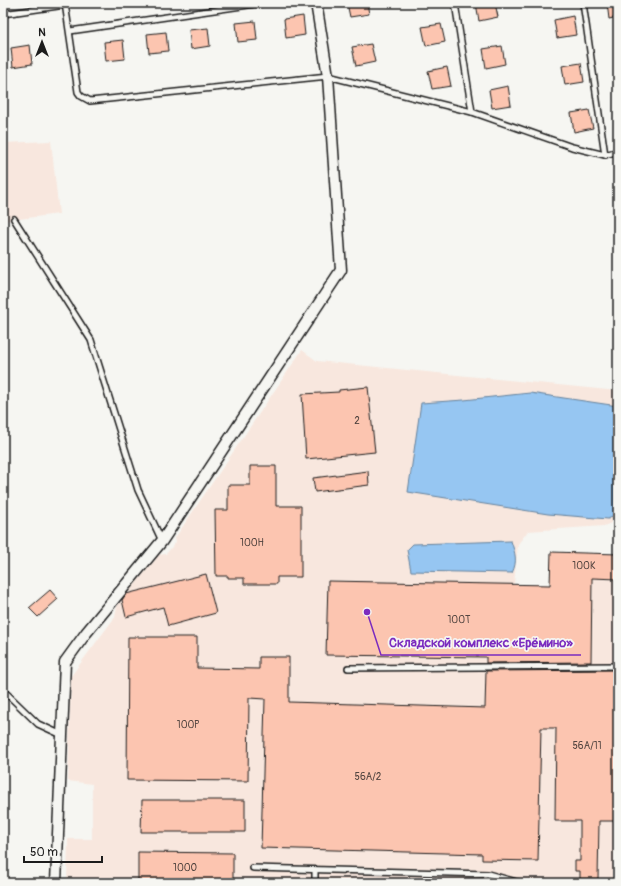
<svg xmlns="http://www.w3.org/2000/svg" width="621" height="886" font-family="Pangolin,sans-serif">
<style>
.built{fill:#f8e7de}
.water{fill:#96c6f2;stroke:#65829c}
.building{fill:#fcc5b0;stroke:#1c1c1c}
.lines{fill:none;stroke-linecap:round;stroke-linejoin:round}
.service-casing{stroke:#1c1c1c;stroke-width:8}
.minor-casing{stroke:#1c1c1c;stroke-width:13}
.service{stroke:#f6f6f2;stroke-width:5}
.minor{stroke:#f6f6f2;stroke-width:10}
.labels{text-anchor:middle;dominant-baseline:central;stroke-width:3.5;stroke-linejoin:round;paint-order:stroke}
.number-label{font-size:10px;fill:#544641}
.leader{fill:none;stroke:#7b2cbf;stroke-width:1.5}
.callout-dot{fill:#7b2cbf;stroke:#f6f6f2;stroke-width:1.5}
.callout-label{font-size:13px;text-anchor:middle;font-weight:bold;fill:#7b2cbf;stroke:#f6f6f2;stroke-width:3.5;stroke-linejoin:round;paint-order:stroke}
</style>
<rect width="100%" height="100%" fill="#f6f6f2"/>
<filter id="ink" filterUnits="userSpaceOnUse"><feTurbulence type="fractalNoise" baseFrequency=".025" numOctaves="2"/><feDisplacementMap in="SourceGraphic" scale="8" xChannelSelector="R" yChannelSelector="G"/><feConvolveMatrix kernelMatrix="1 2 1 2 8 2 1 2 1" color-interpolation-filters="sRGB"/></filter>
<g filter="url(#ink)">
<g class="built">
<polygon points="51,141 59,214 3,221 3,143"/>
<polygon points="302,350 317,361 618,391 618,520 604,526 528,531 518,544 514,584 550,584 551,552 618,554 618,883 67,883 68,839 92,839 92,784 68,781 71,676 115,617 117,606 159,555 166,554 176,542 175,538"/>
</g>
<g class="water">
<polygon points="530,393 618,406 618,514 608,519 548,514 408,492 421,403 464,400"/>
<path d="M511,541C515,553 518,561 512,573L411,571L407,550L413,544Z"/>
</g>
<g class="building">
<polygon points="347,3 367,3 369,14 350,17"/>
<polygon points="476,3 495,3 498,17 479,21"/>
<polygon points="607,3 618,3 618,17 609,19"/>
<polygon points="303,16 305,35 286,38 284,19"/>
<polygon points="573,16 576,35 557,38 554,20"/>
<polygon points="255,21 257,40 238,42 236,23"/>
<polygon points="441,24 445,42 426,46 422,27"/>
<polygon points="208,28 210,46 191,49 189,30"/>
<polygon points="166,32 168,51 149,53 147,34"/>
<polygon points="123,40 125,59 106,61 104,42"/>
<polygon points="371,44 375,62 356,66 352,47"/>
<polygon points="30,45 32,64 13,67 11,48"/>
<polygon points="502,46 505,64 486,68 483,49"/>
<polygon points="581,63 584,82 565,85 562,66"/>
<polygon points="447,67 451,86 432,89 428,71"/>
<polygon points="508,86 511,105 492,108 489,90"/>
<polygon points="589,110 593,128 574,132 571,113"/>
<polygon points="368,387 375,452 306,459 302,394 339,392 339,390"/>
<polygon points="250,466 276,466 276,506 301,506 301,577 277,577 277,584 244,584 244,578 228,578 228,576 216,576 215,510 228,510 228,485 250,485"/>
<polygon points="368,471 369,485 315,492 313,478"/>
<polygon points="551,552 618,554 618,579 592,578 591,662 486,663 486,657 326,655 328,581 550,585"/>
<polygon points="206,574 216,613 168,626 163,607 126,617 122,600 126,594"/>
<polygon points="50,590 58,599 38,617 29,608"/>
<polygon points="128,637 197,637 197,668 259,669 259,657 289,657 289,702 485,708 486,671 618,670 618,821 599,821 598,879 580,879 580,871 575,871 575,861 580,861 580,821 555,821 556,728 541,728 538,861 482,860 482,854 261,848 265,699 249,698 248,781 127,780"/>
<polygon points="142,800 245,800 245,832 141,832"/>
<polygon points="138,852 233,853 233,883 138,883"/>
</g>
<g class="lines">
<g class="service-casing">
<g id="service">
<polyline points="65,3 78,92 81,96 90,101 328,76 472,112 572,147 605,155 618,151"/>
<polyline points="455,3 472,112"/>
<polyline points="583,3 605,155"/>
<polyline points="3,14 65,5"/>
<polyline points="70,31 263,3"/>
<polyline points="14,219 91,340 138,490 162,541"/>
<polyline points="348,668 618,666"/>
<polyline points="3,690 38,724 62,735"/>
<polyline points="253,868 488,874 520,883"/>
<polyline points="315,871 315,883"/>
</g>
</g>
<g class="minor-casing">
<polyline id="minor" points="56,883 65,662 86,633 162,541 341,270 328,76 316,3"/>
</g>
<use href="#service" class="service"/>
<use href="#minor" class="minor"/>
</g>
</g>
<g class="labels">
<g class="number-label">
<text x="357" y="421">2</text>
<text x="252" y="543">100Н</text>
<text x="584" y="566">100К</text>
<text x="459" y="620">100Т</text>
<text x="188" y="725">100Р</text>
<text x="587" y="746">56А/11</text>
<text x="368" y="777">56А/2</text>
<text x="185" y="868">100О</text>
</g>
</g>
<path class="leader" d="M367 612L381 655H581"/>
<circle class="callout-dot" cx="367" cy="612" r="4"/>
<g class="callout-label">
<text x="481" y="647">Складской комплекс «Ерёмино»</text>
</g>
<rect width="621" height="886" fill="none" stroke="#f6f6f2" stroke-width="16"/>
<rect x="8" y="8" width="605" height="870" fill="none" stroke="#1c1c1c" stroke-width="1.5" filter="url(#ink)"/>
<g transform="translate(42 42)" stroke="#f6f6f2" stroke-width="3" paint-order="stroke">
<path d="M0-3L7 15L0 10L-7 15Z" fill="#1c1c1c"/>
<text y="-6" font-size="11" font-weight="bold" text-anchor="middle" fill="#1c1c1c">N</text>
</g>
<path d="M24 856v6h78v-6" fill="none" stroke="#1c1c1c" stroke-width="2"/>
<text x="30" y="856" font-size="12" fill="#1c1c1c" stroke="#f6f6f2" stroke-width="3" paint-order="stroke">50 m</text>
</svg>
